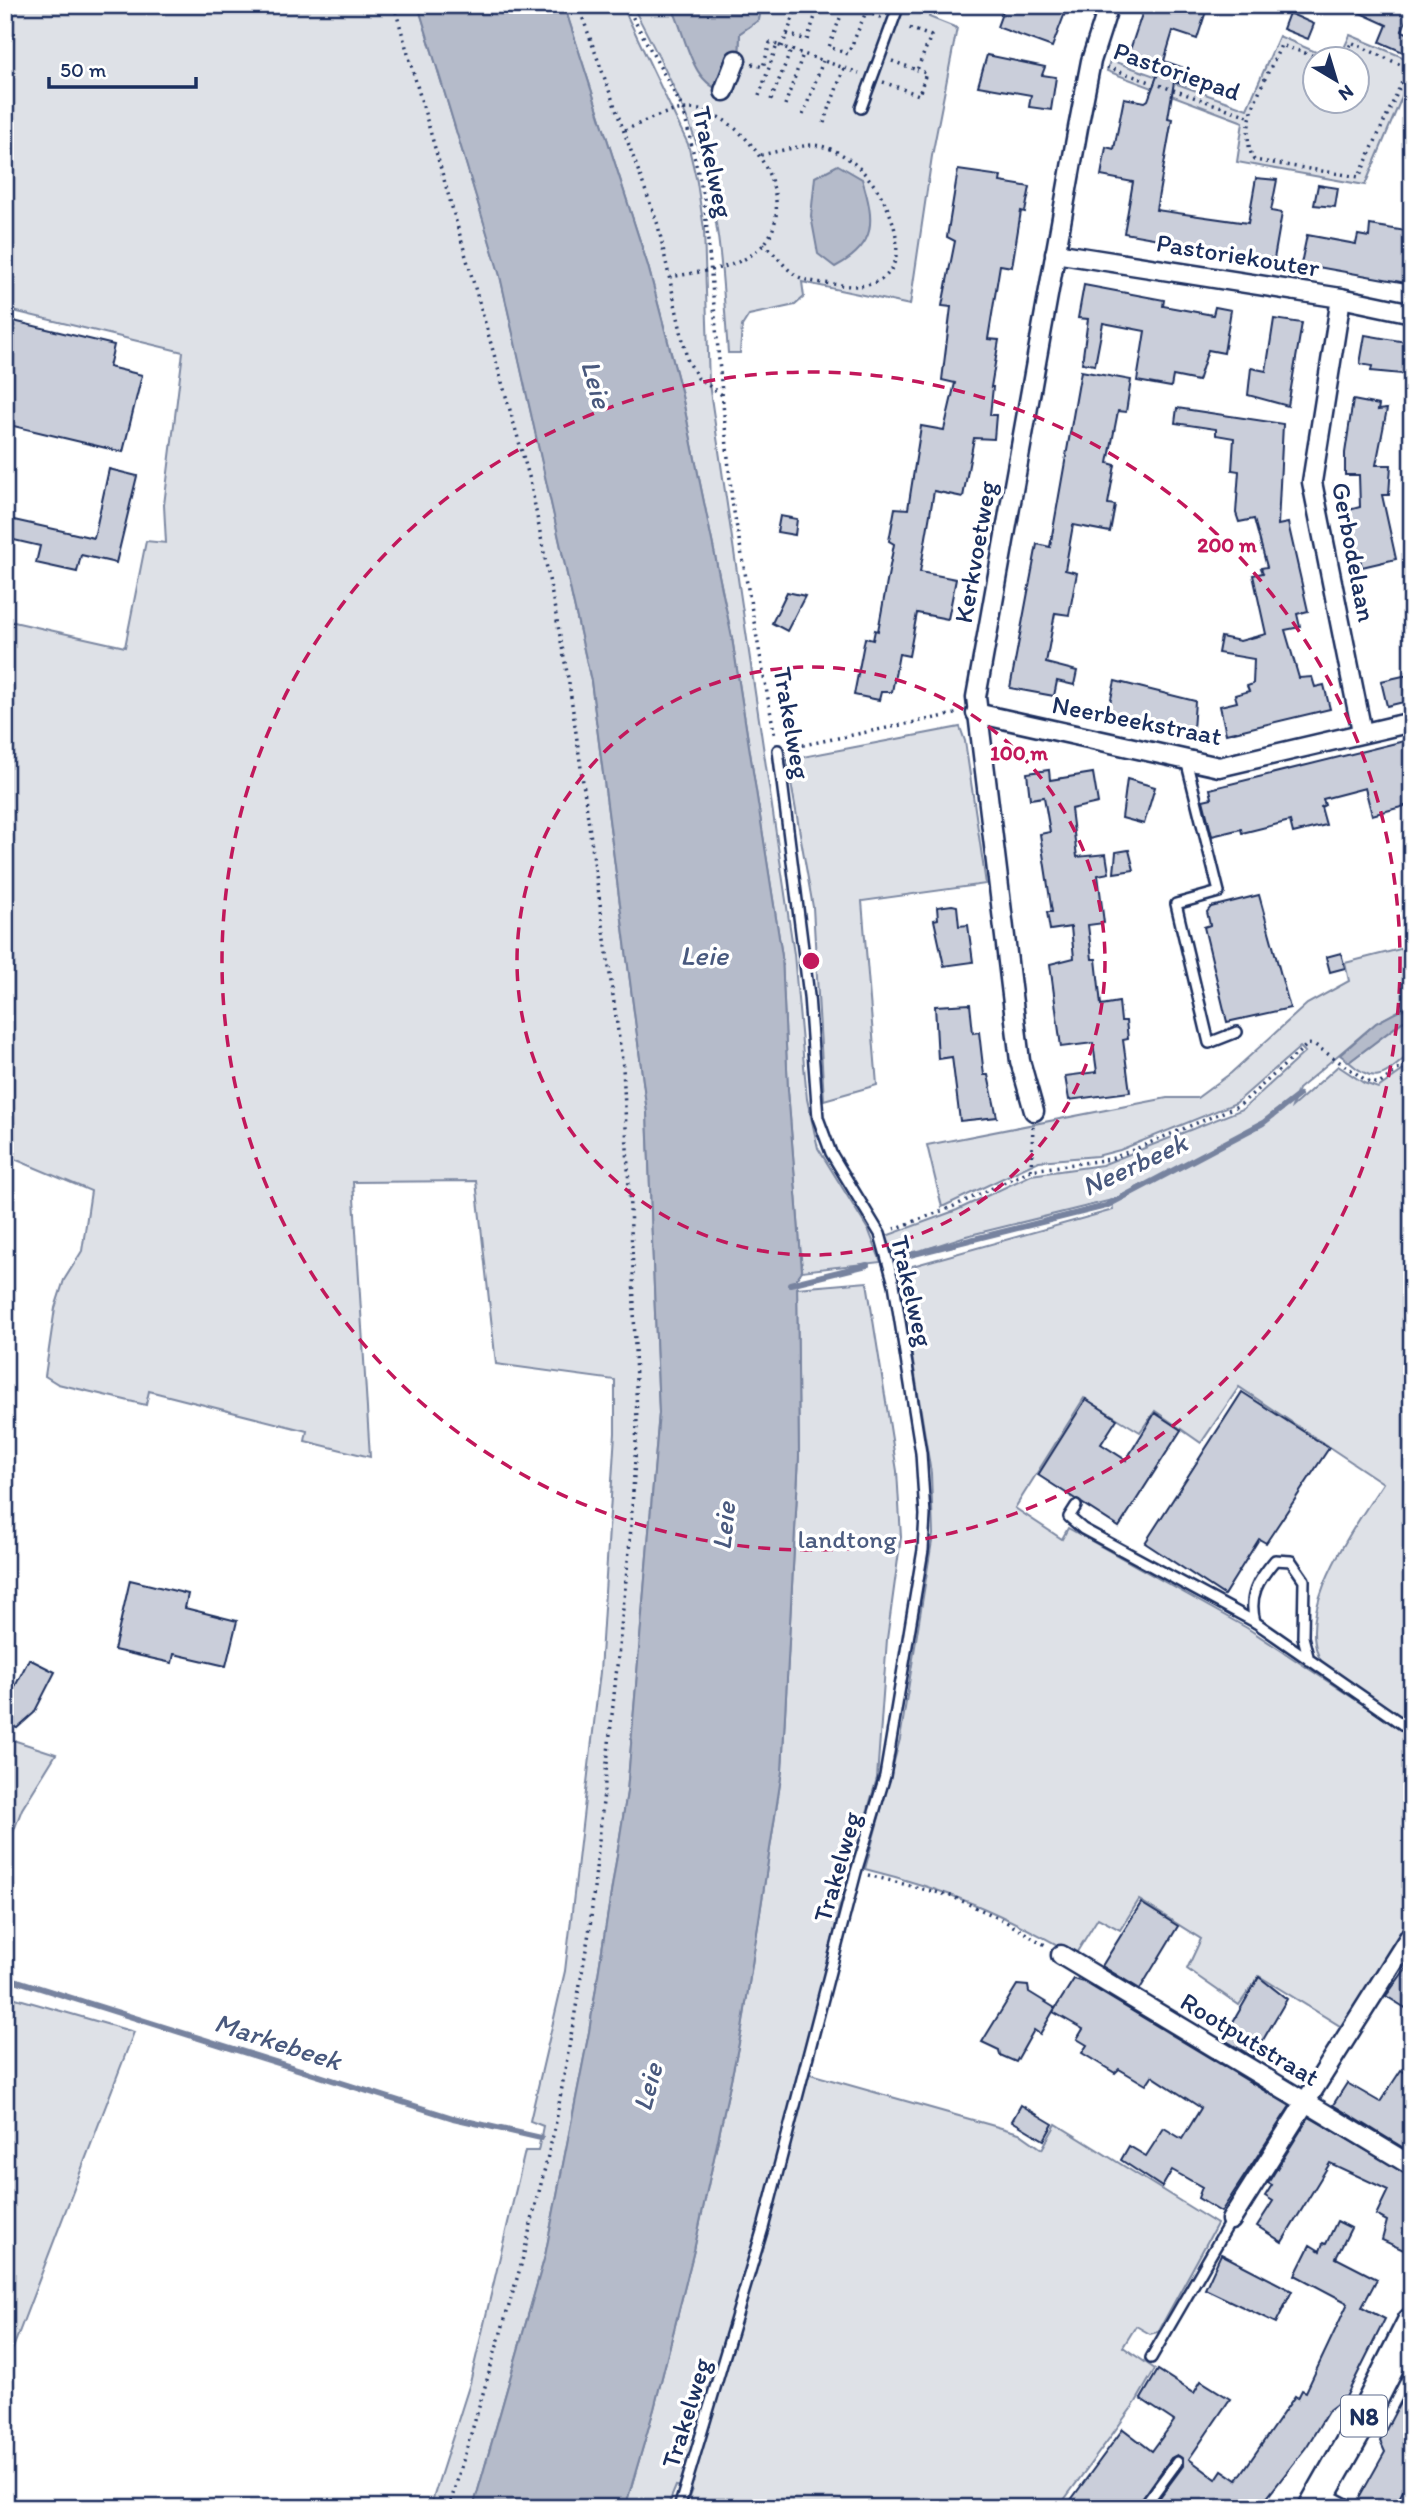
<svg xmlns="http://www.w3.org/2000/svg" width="1417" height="2513" font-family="Itim,sans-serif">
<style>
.green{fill:#dee1e7;stroke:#7c88a2;stroke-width:2}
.water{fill:#b5bbca;stroke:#77839f;stroke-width:2}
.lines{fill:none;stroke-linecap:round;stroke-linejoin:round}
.stream{stroke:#77839f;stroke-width:6}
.building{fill:#caceda;stroke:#1b2f5e;stroke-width:2}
.lane-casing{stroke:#1b2f5e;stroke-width:14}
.street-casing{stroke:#1b2f5e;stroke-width:23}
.primary-casing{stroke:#1b2f5e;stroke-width:33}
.path{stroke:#1b2f5e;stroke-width:3.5;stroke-dasharray:2 5;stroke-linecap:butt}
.lane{stroke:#fff;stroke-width:9}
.street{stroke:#fff;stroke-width:18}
.primary{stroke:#fff;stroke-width:28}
.ring{fill:none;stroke:#c2185b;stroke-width:3.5;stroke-dasharray:12 9}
.labels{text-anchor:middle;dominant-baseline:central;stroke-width:7;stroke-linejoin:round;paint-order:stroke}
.shield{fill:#fff;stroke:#5f6d8e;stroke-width:2}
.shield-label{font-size:24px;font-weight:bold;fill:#1b2f5e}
.street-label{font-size:26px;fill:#1b2f5e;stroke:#fff}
.park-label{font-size:26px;fill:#4c5c80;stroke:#fff}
.water-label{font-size:28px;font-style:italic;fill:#49597e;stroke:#fff}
.centre{fill:#c2185b;stroke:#fff;stroke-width:3.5}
.ring-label{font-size:21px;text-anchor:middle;font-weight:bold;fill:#c2185b;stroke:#fff;stroke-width:7;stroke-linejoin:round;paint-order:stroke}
</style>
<rect width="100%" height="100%" fill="#fff"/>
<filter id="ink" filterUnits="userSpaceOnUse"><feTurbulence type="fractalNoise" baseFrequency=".0143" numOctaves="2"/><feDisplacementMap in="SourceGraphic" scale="14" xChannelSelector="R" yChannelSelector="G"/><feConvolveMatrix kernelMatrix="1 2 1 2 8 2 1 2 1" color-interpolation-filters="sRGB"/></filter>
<g filter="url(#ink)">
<g class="green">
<polygon points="5,5 418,5 500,275 591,681 647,1112 659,1413 627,1792 589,2032 545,2256 473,2508 430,2508 470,2383 525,2151 538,2151 543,2126 530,2121 565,1971 600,1672 615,1433 615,1380 496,1364 476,1181 353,1182 370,1457 305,1441 307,1431 149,1391 146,1405 58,1384 45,1376 55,1308 64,1280 82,1251 91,1191 5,1155 5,620 125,647 146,541 166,543 164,505 183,352 5,309"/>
<polygon points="564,5 622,5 688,144 697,182 704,229 709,384 794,954 807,1099 818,1148 869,1231 881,1262 802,1271 788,1090 782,956 732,638 681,391 648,266"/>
<path d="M632,5H671L676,16L739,60L740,33L759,20L761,5H934L929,17L957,28L932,156L910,305L802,282L804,297L795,305L749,315L742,326L740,353H728C723,289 721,219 701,157C684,103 658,55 632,5Z"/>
<polygon points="1350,35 1412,61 1412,73 1365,185 1237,162 1243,122 1107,71 1110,60 1247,109 1279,36 1332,59 1316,60 1316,102 1358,102 1358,60 1339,59"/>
<polygon points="960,727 965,741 986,884 862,901 877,1085 824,1100 813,907 787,760"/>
<path d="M1412,946V1004L1376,1023L1298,1089L1292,1107L1338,1066L1364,1083L1378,1088L1412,1064V1723L1327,1670C1285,1619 1355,1527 1383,1483L1239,1387L1201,1443L1155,1411L1140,1432L1084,1398L1015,1508L1062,1539L1068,1528L1247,1628L1412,1737V1920L1345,2029L1259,1976L1239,2005L1187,1969L1201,1939L1139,1900L1120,1930L1098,1918L1075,1955C1002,1913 946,1889 865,1869L900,1739L933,1535L931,1473L898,1270L1113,1210L1112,1200L966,1236L896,1259L886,1236L957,1210L1031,1175L1102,1165L1243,1109L1305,1052L1300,1047L1236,1103L1120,1150L1097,1156L1039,1161L942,1207L927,1145L1167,1098H1197L1231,1073L1307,1004L1349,981L1345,963Z"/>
<path d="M1412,1018V1052C1386,1073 1378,1088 1349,1062L1402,1022Z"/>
<polygon points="867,1282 897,1471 901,1537 887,1639 877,1778 838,1913 810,2048 810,2074 1019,2133 1042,2149 1056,2124 1217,2224 1158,2332 1150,2334 1136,2326 1123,2347 1155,2369 1136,2402 1058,2508 685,2508 692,2489 676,2486 667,2508 625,2508 654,2409 694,2250 742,2029 782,1771 799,1457 797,1288"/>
<polygon points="10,1739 56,1754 22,1809 5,1854 5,1746"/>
<polygon points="5,1995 134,2032 5,2369"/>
</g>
<g class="water">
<polygon points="418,5 564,5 648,266 681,391 732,638 782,956 788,1090 802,1271 797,1278 799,1456 782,1771 742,2029 694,2250 654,2409 625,2508 473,2508 545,2256 589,2032 627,1792 659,1413 647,1112 591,681 500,276"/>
<path d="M671,5H761L759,20L740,33L739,60L726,92C689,84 687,35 671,5Z"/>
<path d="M838,165L862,179C875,221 877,245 835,267L818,254L811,216L815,177Z"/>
<polygon points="1412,1004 1412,1018 1402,1022 1349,1062 1340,1055 1376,1023"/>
</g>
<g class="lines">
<g class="stream">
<polyline points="906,1256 1106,1206 1263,1123 1299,1095"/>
<polyline points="790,1284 867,1265"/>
<polyline points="5,1977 453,2118 541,2138"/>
</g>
</g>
<g class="building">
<polygon points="1005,5 1068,5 1052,47 997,27"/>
<polygon points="1145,5 1208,5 1197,39 1173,31 1164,61 1184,68 1179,83 1174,82 1168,118 1172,119 1156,210 1248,223 1256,178 1277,180 1271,211 1282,213 1274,259 1124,233 1133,182 1101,176 1106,147 1114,149 1124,98 1145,102 1148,100 1160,68 1128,56"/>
<polygon points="1343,5 1412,5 1402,31 1412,35 1412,56 1380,42 1387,25"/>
<polygon points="1289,13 1314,24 1308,39 1283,29"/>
<polygon points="987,55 1045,67 1042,75 1056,77 1051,110 1029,107 1031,95 978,86"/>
<polygon points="958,170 1001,176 1000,182 1030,187 1025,212 1021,211 1012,267 1000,265 988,339 999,340 991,387 993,387 990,415 996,415 994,439 974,438 963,497 934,491 920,572 956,579 948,619 917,613 909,656 899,654 892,692 881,692 879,700 854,695 865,638 873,640 875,630 878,631 894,544 889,541 895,508 908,509 921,426 944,430 955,383 942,380 951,307 942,306 955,241 947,237"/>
<polygon points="1318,185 1338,188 1335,207 1314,205"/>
<polygon points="1370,225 1412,232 1412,284 1301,264 1307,235 1356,244 1358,235 1369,237"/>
<polygon points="1084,285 1164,300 1163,306 1213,315 1215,307 1231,310 1224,353 1208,350 1198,381 1173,376 1171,387 1137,381 1145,331 1103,323 1095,365 1082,363 1088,319 1078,318"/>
<polygon points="5,319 114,345 109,367 142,375 123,452 5,424"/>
<polygon points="1274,319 1302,323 1288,406 1248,395 1251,368 1266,371"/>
<polygon points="1365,335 1412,343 1412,375 1371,371 1372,366 1360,364"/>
<polygon points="1081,371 1131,380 1126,412 1118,411 1108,463 1115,465 1108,504 1115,505 1110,532 1073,525 1065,570 1077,573 1069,615 1055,613 1046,663 1077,671 1074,685 1057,681 1054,696 1010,688 1037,544 1050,547"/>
<polygon points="1353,400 1379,405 1378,410 1387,409 1376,465 1391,465 1389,495 1382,495 1396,559 1362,567 1349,510 1360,507 1359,475 1345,475 1345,453"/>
<polygon points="1177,408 1283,424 1278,525 1288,523 1308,611 1297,614 1300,627 1285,630 1299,678 1312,677 1315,687 1324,685 1330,709 1226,734 1220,706 1237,702 1235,695 1249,691 1247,686 1253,684 1254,659 1218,653 1221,637 1240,641 1266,634 1253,575 1263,573 1261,568 1267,567 1254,519 1239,522 1236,513 1239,471 1232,470 1234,438 1216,435 1216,429 1175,423"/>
<polygon points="109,469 137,476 116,563 81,555 77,572 36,563 40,546 5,538 5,518 94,538"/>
<polygon points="780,516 797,519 795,535 777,532"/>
<polygon points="787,592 805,596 787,631 772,623"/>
<polygon points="1412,674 1412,700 1387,706 1381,681"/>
<polygon points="1115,681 1195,701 1193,730 1108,712"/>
<polygon points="1412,739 1412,804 1372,815 1365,788 1323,799 1325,805 1321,807 1326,825 1293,833 1290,821 1242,833 1241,829 1212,836 1203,800 1212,798 1210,789"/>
<polygon points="1049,770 1050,780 1093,773 1098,803 1071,809 1077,857 1106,854 1109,873 1098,875 1104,923 1088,925 1092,959 1096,959 1101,1005 1119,1002 1121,1021 1126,1021 1128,1039 1123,1040 1130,1092 1069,1100 1065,1076 1097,1072 1093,1043 1061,1047 1050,964 1074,958 1071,927 1050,930 1047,912 1052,912 1040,834 1050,832 1044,797 1030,799 1027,773"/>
<polygon points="1127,779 1155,787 1144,824 1122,818"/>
<polygon points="1129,850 1134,870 1114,873 1116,852"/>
<polygon points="1259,895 1290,1008 1227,1022 1204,927 1210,925 1207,912 1211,907"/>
<polygon points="952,905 957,906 959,926 968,925 973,962 944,966 934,920 938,919 937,907"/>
<polygon points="1341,953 1345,968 1330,972 1326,957"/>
<polygon points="970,1004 973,1033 979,1032 984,1075 988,1075 997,1117 960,1121 952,1057 938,1059 935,1006"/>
<polygon points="1242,1392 1329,1448 1266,1543 1259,1539 1224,1595 1145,1543"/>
<polygon points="1086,1399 1117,1419 1101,1444 1126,1460 1155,1413 1181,1430 1119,1527 1038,1475"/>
<polygon points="130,1580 188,1594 185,1608 237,1621 226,1666 174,1654 172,1663 114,1650"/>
<polygon points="29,1659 55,1672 34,1713 17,1728 5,1724 5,1706"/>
<polygon points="1141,1903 1178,1926 1140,1989 1102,1966"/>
<polygon points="1412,1960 1412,2012 1386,1996"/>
<polygon points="1259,1977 1287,1999 1253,2057 1223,2039"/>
<polygon points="1074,1979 1084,1982 1290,2106 1221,2212 1198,2198 1202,2187 1172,2170 1162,2187 1121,2160 1129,2146 1146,2156 1164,2128 1182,2139 1201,2108 1152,2076 1146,2085 1119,2069 1115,2073 1082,2053 1087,2045 1077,2039 1083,2029 1053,2012"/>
<polygon points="1017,1985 1028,1986 1029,1992 1055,2008 1040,2034 1034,2030 1016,2062 1000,2055 999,2050 982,2042"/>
<polygon points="1401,2070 1412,2077 1412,2153 1333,2105 1347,2083 1380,2102"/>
<polygon points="1021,2105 1053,2124 1044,2140 1012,2121"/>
<polygon points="1309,2117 1412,2177 1412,2254 1382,2240 1387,2221 1376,2215 1388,2190 1330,2163 1282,2242 1257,2226 1273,2201 1265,2196 1272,2185 1268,2183"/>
<polygon points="1337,2221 1351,2228 1336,2258 1377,2279 1362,2307 1385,2319 1346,2397 1329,2410 1307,2446 1259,2508 1152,2508 1183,2466 1183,2459 1177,2455 1171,2458 1136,2508 1065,2508 1123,2429 1152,2451 1174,2421 1141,2399 1158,2370 1194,2393 1201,2381 1230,2399 1189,2459 1216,2479 1222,2470 1237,2480 1295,2396 1298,2398 1302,2390 1306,2392 1348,2303 1295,2275 1310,2245 1320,2251 1323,2243 1326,2244"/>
<polygon points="1221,2254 1292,2291 1276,2323 1205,2289"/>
<polygon points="1412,2380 1412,2474 1394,2508 1374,2508 1358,2500 1385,2452 1380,2441"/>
</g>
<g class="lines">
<g class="lane-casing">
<g id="lane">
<polyline points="861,108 899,5"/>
<polyline points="1186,760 1219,892 1176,904 1209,1043 1237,1032"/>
<polyline points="1076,1506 1069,1517 1083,1529 1255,1622"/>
<path d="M1309,1660L1303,1637L1304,1580L1291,1561L1275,1560C1258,1580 1248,1596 1255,1622L1412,1731"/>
<polyline points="1151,2358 1231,2220"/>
<polyline points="679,2508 763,2228 856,1872 885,1776 923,1550 925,1515 921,1453 894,1284 880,1234 831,1153 818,1118 809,996 778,750"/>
<polyline points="1143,2508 1177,2462"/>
</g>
</g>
<g class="street-casing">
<g id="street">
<polyline points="724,91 736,60"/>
<polyline points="1055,253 1341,298 1412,313"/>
<polyline points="1341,298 1312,482 1362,732"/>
<polyline points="976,713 1219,767 1412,722"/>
<polyline points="1034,1111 1020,1061 976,697 1078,128 1091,61 1109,5"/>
<polyline points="1061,1955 1412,2166"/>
<polyline points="1231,2220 1412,1933"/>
<polyline points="1321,2496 1344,2508"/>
</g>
</g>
<g class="primary-casing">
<polyline id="primary" points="1313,2508 1358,2429 1412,2322"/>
</g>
<g class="path">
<polyline points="394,5 530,480 569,683 623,1067 633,1269 637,1426 630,1541 590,1927 555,2127 521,2265 449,2508"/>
<polyline points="578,5 658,225 687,359 698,378 722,395"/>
<polyline points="626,5 683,109 704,198 732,501 775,737"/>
<polyline points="845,5 829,47 848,54 869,5"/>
<polyline points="846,5 882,18"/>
<polyline points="787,34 807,40 819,5"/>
<polyline points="782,47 798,5"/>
<path d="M1326,60L1281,45C1267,78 1235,125 1254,160L1359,177L1408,69"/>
<polyline points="1346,60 1351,42 1412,70"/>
<polyline points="892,61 917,70 931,36 906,27"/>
<polyline points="752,64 763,67 770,43 778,45"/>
<polyline points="1107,67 1251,117"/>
<polyline points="883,82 919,95 926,73 917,70"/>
<polyline points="759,96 777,45 859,73"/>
<polyline points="771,100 791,50"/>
<polyline points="785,105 803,54"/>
<polyline points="803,115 823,61"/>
<polyline points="824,123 844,68"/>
<path d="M625,130C644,122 670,108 691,109C749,112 807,209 758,250C734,270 700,271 671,277"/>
<path d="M761,155C771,153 807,144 814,145C886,152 944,300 841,285C827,283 811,283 799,277C785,270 776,253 763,244"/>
<polyline points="789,748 960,713"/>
<polyline points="1031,1170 1033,1127"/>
<polyline points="894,1229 952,1207 1031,1170 1111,1159 1240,1105 1308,1044 1315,1045 1367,1081 1379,1084 1412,1059"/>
<polyline points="868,1875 951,1896 1003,1920 1045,1945"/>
</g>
<use href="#lane" class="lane"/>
<use href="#street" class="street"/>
<use href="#primary" class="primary"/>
</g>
</g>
<g class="ring">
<circle cx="811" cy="961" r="294"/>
<circle cx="811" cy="961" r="589"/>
</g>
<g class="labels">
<rect class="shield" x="1341" y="2395.5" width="46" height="41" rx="5"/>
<g class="shield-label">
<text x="1364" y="2416">N8</text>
</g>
<g class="street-label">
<text transform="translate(1177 71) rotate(19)">Pastoriepad</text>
<text transform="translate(713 162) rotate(78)">Trakelweg</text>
<text transform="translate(1238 255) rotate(9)">Pastoriekouter</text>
<text transform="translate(975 552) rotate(-80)">Kerkvoetweg</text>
<text transform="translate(1354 552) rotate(79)">Gerbodelaan</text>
<text transform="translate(1137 720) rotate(11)">Neerbeekstraat</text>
<text transform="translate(792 723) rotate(80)">Trakelweg</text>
<text transform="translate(912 1291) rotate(77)">Trakelweg</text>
<text transform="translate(837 1867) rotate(-74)">Trakelweg</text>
<text transform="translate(1250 2039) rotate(31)">Rootputstraat</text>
<text transform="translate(686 2413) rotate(-73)">Trakelweg</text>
</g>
<g class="park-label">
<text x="847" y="1539">landtong</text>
</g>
<g class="water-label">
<text transform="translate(597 384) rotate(74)">Leie</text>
<text x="704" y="955">Leie</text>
<text transform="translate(1134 1164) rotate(-25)">Neerbeek</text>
<text transform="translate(723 1526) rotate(-84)">Leie</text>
<text transform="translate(278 2041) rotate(18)">Markebeek</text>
<text transform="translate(647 2087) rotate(-75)">Leie</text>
</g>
</g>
<circle cx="811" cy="961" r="10" class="centre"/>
<g class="ring-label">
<text x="1227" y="552">200 m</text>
<text x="1019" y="760">100 m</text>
</g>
<rect width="1417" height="2513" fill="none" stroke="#fff" stroke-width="28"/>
<rect x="14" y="14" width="1389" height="2485" fill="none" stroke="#1b2f5e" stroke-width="2.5" filter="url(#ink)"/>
<g transform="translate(1336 80) rotate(142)"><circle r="33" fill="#ffffff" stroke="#a4acbf" stroke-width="2"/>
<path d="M0-5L12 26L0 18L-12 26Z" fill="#1b2f5e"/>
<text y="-10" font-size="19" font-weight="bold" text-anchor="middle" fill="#1b2f5e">N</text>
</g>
<path d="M49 77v10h147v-10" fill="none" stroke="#1b2f5e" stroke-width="3.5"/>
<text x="60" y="77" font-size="21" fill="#1b2f5e" stroke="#ffffff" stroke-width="5" paint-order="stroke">50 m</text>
</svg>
